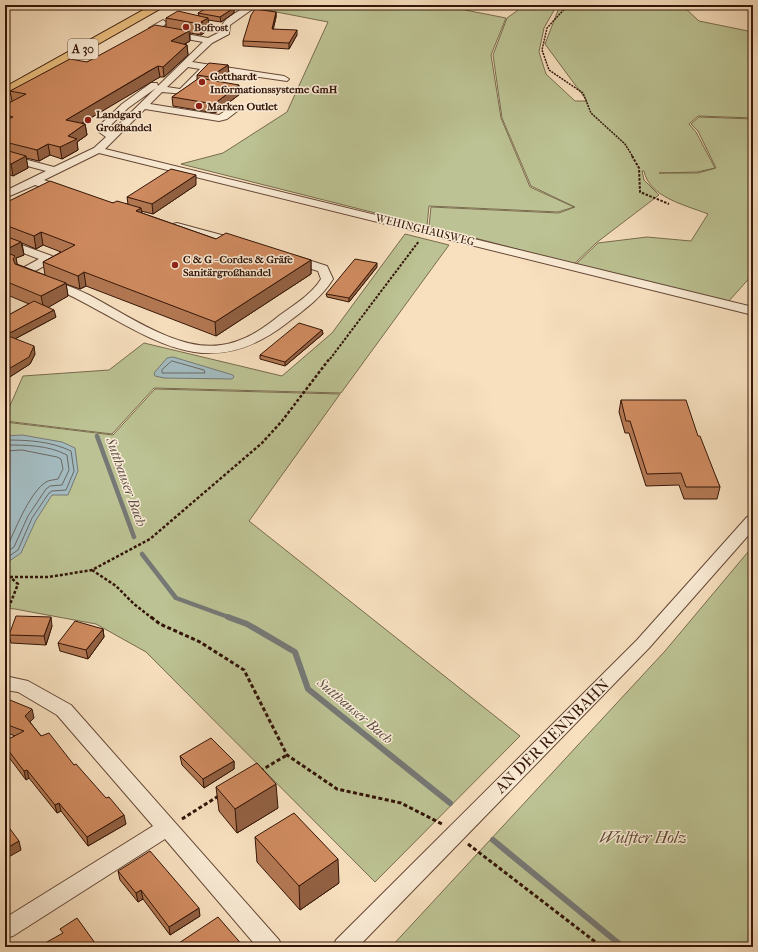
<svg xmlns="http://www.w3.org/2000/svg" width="758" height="952" font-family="'IM FELL French Canon',serif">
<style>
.green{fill:#bcc293;stroke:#786b4d}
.water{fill:#a3babe;stroke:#767875}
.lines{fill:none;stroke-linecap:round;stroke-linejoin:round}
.shore{stroke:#6b6762;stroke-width:1}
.stream-far1{stroke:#767875;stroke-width:4.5}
.stream{stroke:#767875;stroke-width:6}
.minor-casing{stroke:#644735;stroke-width:2}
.highway-casing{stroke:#331407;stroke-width:2}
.path-far3{stroke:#331407;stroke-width:1.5;stroke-dasharray:2 1;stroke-linecap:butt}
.path-far2{stroke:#331407;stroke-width:2;stroke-dasharray:2.5 1.5;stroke-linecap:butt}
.path-far1{stroke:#331407;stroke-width:2.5;stroke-dasharray:3 2;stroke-linecap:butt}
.path{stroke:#331407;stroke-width:3;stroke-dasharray:4 2.5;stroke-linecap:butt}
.minor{fill:#faebd5;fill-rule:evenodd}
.highway{fill:#ecc080;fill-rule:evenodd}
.wall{fill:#b37853;stroke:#331407;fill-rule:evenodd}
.shaded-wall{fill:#926143;stroke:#331407}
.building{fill:#d08b60;stroke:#331407}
.poi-dot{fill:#8f2418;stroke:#faebd5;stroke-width:1.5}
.labels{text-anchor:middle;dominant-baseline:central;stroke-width:3;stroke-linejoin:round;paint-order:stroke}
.far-poi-label{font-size:11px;font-weight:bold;fill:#331407;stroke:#faebd5;text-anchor:start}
.far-street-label{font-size:11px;fill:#331407;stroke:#faebd5}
.shield{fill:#faebd5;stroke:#6f5445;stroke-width:1}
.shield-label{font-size:12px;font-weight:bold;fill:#331407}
.water-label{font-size:14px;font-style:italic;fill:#5a4e47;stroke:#faebd5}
.near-street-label{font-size:16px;fill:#331407;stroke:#faebd5}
.near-park-label{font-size:16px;font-style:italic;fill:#5c4831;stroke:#faebd5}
</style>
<rect width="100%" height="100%" fill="#f8e0bf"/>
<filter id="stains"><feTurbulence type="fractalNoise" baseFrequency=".005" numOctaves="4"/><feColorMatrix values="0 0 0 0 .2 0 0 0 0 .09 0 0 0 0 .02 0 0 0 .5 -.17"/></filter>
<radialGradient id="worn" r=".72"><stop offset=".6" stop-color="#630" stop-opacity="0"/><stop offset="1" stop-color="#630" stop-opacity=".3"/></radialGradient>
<g class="green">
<polygon points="267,5 466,5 465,10 506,18 491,55 501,118 530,187 574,207 558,212 429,206 427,226 181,164 223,153 287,112 328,22 261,9"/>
<path d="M525,5H557L544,28L539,52L546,74L575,101H587L545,44L560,5H685V8L699,21L753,32V118L698,116L689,124L696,132L715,168L697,172L659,173H698L716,168L698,131L691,124L699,117L753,119V274L728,302L576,264L598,243L647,237L691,241L708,214C685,205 649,197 644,171H642L644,180L659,195L596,243L574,264L429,226L431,207L559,213L575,207L531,186L502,118L493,55L507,18Z"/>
<polygon points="405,234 449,245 341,393 154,388 112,434 5,421 5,417 23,376 109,370 144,343 282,376 332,333"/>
<polygon points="155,389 340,394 249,521 520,736 375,882 146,652 96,624 15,609 5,608 5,422 113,435"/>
<polygon points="753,546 753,947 391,947 665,651"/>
</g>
<g class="water">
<polygon points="173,357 233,375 234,377 232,379 164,378 155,376 154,373 167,358"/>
<polygon points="22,435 62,442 75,448 78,471 68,495 52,495 36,520 21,553 5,564 5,436"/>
</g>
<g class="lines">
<g class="shore">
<polygon points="172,361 204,370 205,373 162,373 162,370"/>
<path d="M5,440C28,440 50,441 71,451L74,471L66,490L52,491L49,493L32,518L18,550L5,559"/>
<path d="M5,445C26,445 48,445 67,455L69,470L62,485L50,486L46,489L28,516L14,547L5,553"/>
<path d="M5,451L22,450L57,457L61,459L63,469L58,479C54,480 49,480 46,482C31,491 16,527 9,543L5,546"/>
</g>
<g class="stream-far1">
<polyline points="97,436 134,537"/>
<polyline points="142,554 176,598 231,618"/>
</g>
<g class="stream">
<polyline points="228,617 247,624 295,652 308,689 450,803"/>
<polyline points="493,840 623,947"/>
</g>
<g class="minor-casing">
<g id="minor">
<path d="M249,5H258L230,25L229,34L212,43L192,62L284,76L289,79L287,81L209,70L185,94L162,92L150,104L219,115L234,105H240L242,107L240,109L227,119L219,121L145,109L105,149L753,307V315L99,153L44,180L68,189L69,191L68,193H60L35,185L5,198V191L46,171L5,160V154L54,167L94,148L106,137L99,132L101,124L122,104L151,83H157L158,86L203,42L149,32V28L163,20L167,23L159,29L208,38L222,31C219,19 240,11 249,5ZM188,67L200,69L180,89L167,87ZM156,88L111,132L109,131V127L128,108Z"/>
<polygon points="177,223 240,240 242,242 236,245 173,228 171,226 173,224"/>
<path d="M5,239L52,256L54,259L52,262L33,272C52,280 71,286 89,295C126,314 178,352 221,345C244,342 263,329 280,315C294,305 312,294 321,279L318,271L288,262L286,259L288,256H296L327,266L333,279C322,297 304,310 287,323C208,384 155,340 81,301C61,290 40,283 19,276L17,273L19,270L39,259L5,246Z"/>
<polygon points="753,515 753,530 649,648 358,947 333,947 336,940 637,640 747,517"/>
<polygon points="5,676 28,681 71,705 279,940 282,947 257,947 165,839 13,936 5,938 5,918 153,826 57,715 18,692 5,690"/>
</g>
</g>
<g class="highway-casing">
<polygon id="highway" points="152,5 167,5 5,97 5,87"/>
</g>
<polyline class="path-far3" points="568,5 547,28 542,50 549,70 583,93 591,113 625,144 633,157"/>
<g class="path-far2">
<polyline points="632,156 639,168 640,192 669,204"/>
<polyline points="330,359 419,241"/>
</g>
<g class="path-far1">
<polyline points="92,570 116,586 134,604 152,618"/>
<polyline points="5,577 49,577 92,570 150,539 262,443 282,421 330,358"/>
<polyline points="5,617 18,584 10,577"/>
</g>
<g class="path">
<polyline points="151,617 160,624 200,642 244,670 287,755 337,789 401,803 442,824"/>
<polyline points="260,771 287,755"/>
<polyline points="182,819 220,795"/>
<polyline points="468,844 602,947"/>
</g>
<use href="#minor" class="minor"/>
<use href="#highway" class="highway"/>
</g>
<g class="wall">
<polygon points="234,8 234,13 221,22 208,20 209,29 204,32 204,33 201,35 190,33 190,41 185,44 187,45 188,55 164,77 160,77 150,82 82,123 85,124 87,135 77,142 78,150 62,159 50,155 39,161 26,158 28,168 13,176 5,173 5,105 12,101 10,91 87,62 166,27 166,18 199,16 198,13"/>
<polygon points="276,12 276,17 273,29 297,35 289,49 243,46 243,41"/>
<polygon points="228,65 229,74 218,82 240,94 215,113 173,106 172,97 197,80 197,75"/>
<path d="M196,185L153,214L141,211L142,213L216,239L311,260V274L216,336L86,286L80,289L66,284L68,296L48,307L56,317L15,339L35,354L30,364L5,380V317L29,304L5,294V203H113L128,204L127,197ZM22,243L36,249L43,245L61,252L43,262L45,275L17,264L16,258L24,255Z"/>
<polygon points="377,267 349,302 327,297 326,294"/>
<polygon points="322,330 323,334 285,366 260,359 260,355"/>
<polygon points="621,400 698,436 720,487 717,499 684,499 679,485 646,486 629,433 625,433 619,412"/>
<polygon points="52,626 46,645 11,643 9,635"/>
<polygon points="103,629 104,637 88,659 60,651 58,643"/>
<polygon points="5,698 34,718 30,722 41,736 74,765 126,824 88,846 61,811 57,813 29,778 26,780 5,752 5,741 15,736 5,732"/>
<polygon points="180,756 234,761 234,769 204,788 182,765"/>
<polygon points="216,787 278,808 237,833 219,811"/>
<polygon points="255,837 339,883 300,910 257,862"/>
<polygon points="118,871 200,916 170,935 143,899 138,902 120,880"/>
</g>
<g class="shaded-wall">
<polygon points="234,8 234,13 221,22 220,17"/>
<polygon points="276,12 276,17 272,35 272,29"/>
<polygon points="208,18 209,29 204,32 204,33 201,35 200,24 201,22"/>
<polygon points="297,30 297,35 289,49 289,43"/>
<polygon points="189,31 190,41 172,51 171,41"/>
<polygon points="187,45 188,55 164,77 163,67"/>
<polygon points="228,65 229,74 211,86 210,77"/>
<polygon points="158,66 160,77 67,132 66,120"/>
<polygon points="239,85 240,94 215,113 214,104"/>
<polygon points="85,124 87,135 77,142 78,150 62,159 60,147 68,136"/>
<polygon points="48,144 50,155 39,161 37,150"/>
<polygon points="26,156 28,168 13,176 11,164"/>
<polygon points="196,175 196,185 153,214 152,204"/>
<polygon points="141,208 143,221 136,211"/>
<polygon points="41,232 43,245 36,249 34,236"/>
<polygon points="21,242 24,255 16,258 18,269 5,264 5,250"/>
<polygon points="311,260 311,274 216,336 215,322"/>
<polygon points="377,263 377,267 349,302 349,298"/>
<polygon points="84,272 86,286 80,289 78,276"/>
<polygon points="66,283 68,296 44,310 41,296"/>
<polygon points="54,310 56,317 7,343 6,335"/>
<polygon points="322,330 323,334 285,366 285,362"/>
<polygon points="34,346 35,354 30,364 5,380 5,371"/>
<polygon points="51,617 52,626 46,645 44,636"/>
<polygon points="103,629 104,637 88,659 86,650"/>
<polygon points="32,709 34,718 27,725 25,716"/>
<polygon points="234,761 234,769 204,788 203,779"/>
<polygon points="27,770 29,778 26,780 24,771"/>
<polygon points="276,784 278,808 237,833 235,809"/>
<polygon points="59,803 61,811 57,813 55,805"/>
<polygon points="124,815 126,824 88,846 87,837"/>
<polygon points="19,841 21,850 5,859 5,849"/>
<polygon points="338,859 339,883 300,910 299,886"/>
<polygon points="141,890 143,899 138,902 136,893"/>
<polygon points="199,908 200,916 170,935 169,927"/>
<polygon points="95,943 96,947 90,947"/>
</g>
<g class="building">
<polygon points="207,8 234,8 220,17 198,13"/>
<polygon points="255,9 276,12 272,29 297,30 289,43 243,41 251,15"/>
<polygon points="178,11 208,18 201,22 203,22 200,24 166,18"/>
<polygon points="155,25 189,31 171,41 187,45 163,67 158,66 149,71 66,120 85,124 68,136 77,139 60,147 48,144 37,150 5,142 5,121 13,117 5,115 5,105 26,94 10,91 70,59 87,62"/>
<polygon points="209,63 228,65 210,77 197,75"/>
<polygon points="199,78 239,85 214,104 172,97"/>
<polygon points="5,150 26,156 11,164 5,162"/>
<polygon points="171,169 196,175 152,204 127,197"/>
<polygon points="50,181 113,203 117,201 141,208 136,211 216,239 226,233 311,260 215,322 84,272 78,276 43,262 75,245 41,232 34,236 5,225 5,203"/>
<polygon points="5,236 21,242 5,250"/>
<polygon points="5,252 15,256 13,259 15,264 66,283 41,296 5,281"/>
<polygon points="355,259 377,263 349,298 326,294"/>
<polygon points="34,301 54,310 6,335 34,346 29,357 5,371 5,317"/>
<polygon points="299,323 322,330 285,362 260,355"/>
<polygon points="621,400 686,400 698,436 700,436 720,487 686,487 681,473 647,474 630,421 626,421"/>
<polygon points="16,616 51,617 44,636 9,635"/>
<polygon points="75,621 103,629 86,650 58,643"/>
<polygon points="5,698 32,709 25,716 41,736 49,733 74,765 76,764 106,798 109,797 124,815 87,837 59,803 55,805 27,770 24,771 5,746 5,741 24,731 5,724"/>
<polygon points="211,738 234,761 203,779 180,756"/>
<polygon points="257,763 276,784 235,809 216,787"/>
<polygon points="294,813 338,859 299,886 255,837"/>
<polygon points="5,822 19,841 5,849"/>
<polygon points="150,851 199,908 169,927 141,890 136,893 118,871"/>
<polygon points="218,917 244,947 173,947"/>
<polygon points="77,918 95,943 90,947 38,947 63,933 60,929"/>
</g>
<g class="poi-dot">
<circle cx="186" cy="27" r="4"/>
<circle cx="202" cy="82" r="4"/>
<circle cx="199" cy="106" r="4"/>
<circle cx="88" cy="120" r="4"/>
<circle cx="175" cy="265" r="4"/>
</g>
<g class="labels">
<g class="far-poi-label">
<text x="194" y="27">Bofrost</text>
<text x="210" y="76">Gotthardt<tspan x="210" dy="13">Informationssysteme GmH</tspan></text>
<text x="207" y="106">Marken Outlet</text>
<text x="96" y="114">Landgard<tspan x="96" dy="13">Großhandel</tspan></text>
<text x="183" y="259">C &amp; G - Cordes &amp; Gräfe<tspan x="183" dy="13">Sanitärgroßhandel</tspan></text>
</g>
<g class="far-street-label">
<text transform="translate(425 230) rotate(14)">WEHINGHAUSWEG</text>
</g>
<rect class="shield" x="68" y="39" width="30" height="20" rx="3"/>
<g class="shield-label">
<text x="83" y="49">A 30</text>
</g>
<g class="water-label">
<text transform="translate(126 482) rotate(70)">Sutthauser Bach</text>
<text transform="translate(355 711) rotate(40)">Sutthauser Bach</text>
</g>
<g class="near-street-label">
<text transform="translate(552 736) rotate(-45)">AN DER RENNBAHN</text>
</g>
<g class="near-park-label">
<text x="643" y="837">Wulfter Holz</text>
</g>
</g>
<rect width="758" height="952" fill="none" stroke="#f8e0bf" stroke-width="20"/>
<rect x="6" y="6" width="746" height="940" fill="none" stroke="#331407" stroke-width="2"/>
<rect x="10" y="10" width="738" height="932" fill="none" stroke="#331407"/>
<rect width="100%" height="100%" filter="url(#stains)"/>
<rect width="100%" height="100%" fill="url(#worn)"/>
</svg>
